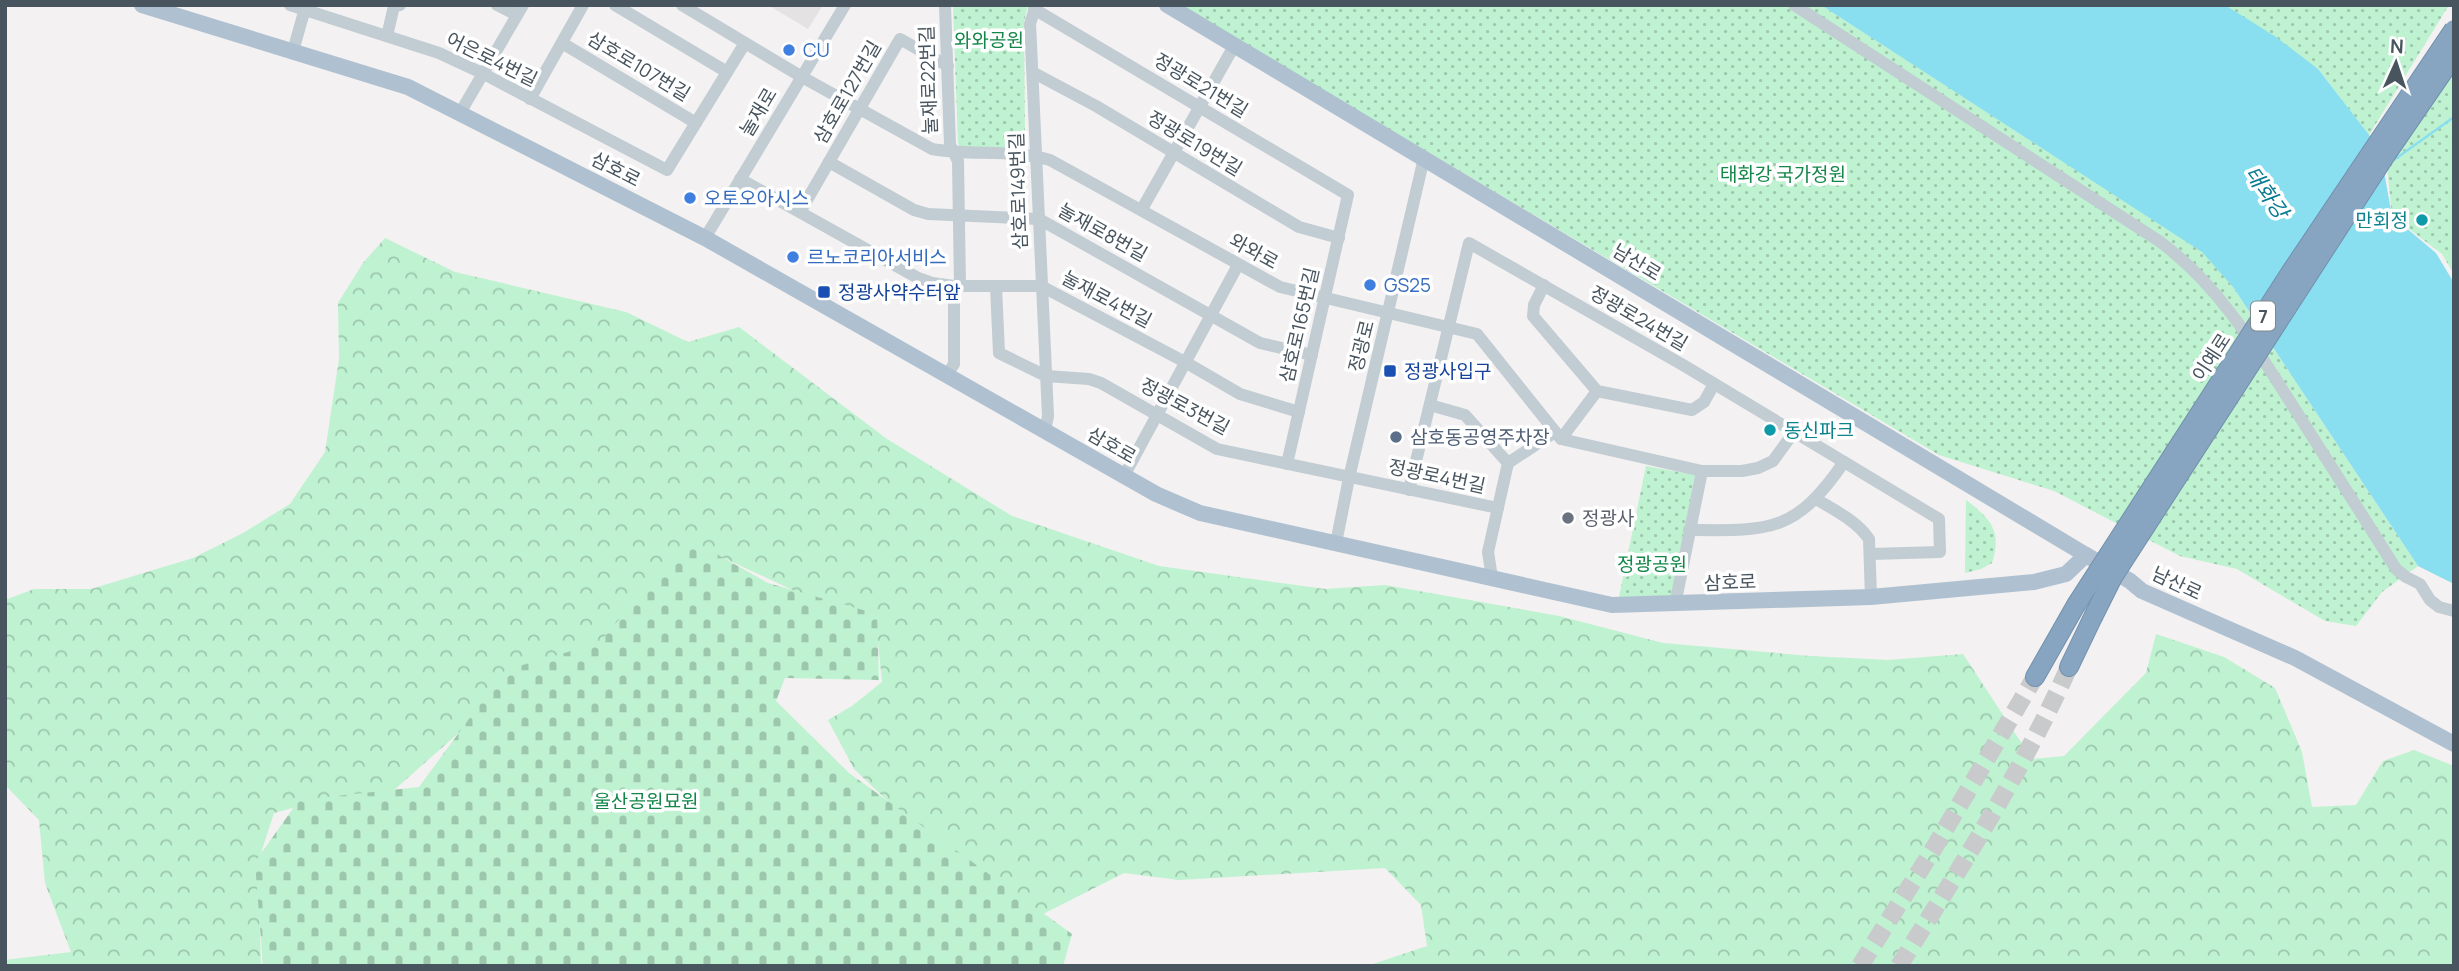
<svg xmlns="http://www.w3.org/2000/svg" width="2459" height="971" font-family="Manrope,'Noto Sans KR',sans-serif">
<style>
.education{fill:#e4e2e3}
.forest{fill:url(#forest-crowns)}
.cemetery{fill:url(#cemetery-stones)}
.park{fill:url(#park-dots)}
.water{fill:#89dff0}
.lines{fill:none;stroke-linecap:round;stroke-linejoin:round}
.stream{stroke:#89dff0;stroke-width:2.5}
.highway-tunnel{stroke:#c8cacc;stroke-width:18;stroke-dasharray:18 9;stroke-linecap:butt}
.highway-casing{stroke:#7290ad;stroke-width:20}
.minor{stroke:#c1ccd3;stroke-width:12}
.major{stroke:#afc1d0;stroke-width:16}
.highway{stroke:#87a5c1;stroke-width:18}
.highway-bridge-casing{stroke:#7290ad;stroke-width:20;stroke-linecap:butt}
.highway-bridge{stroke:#87a5c1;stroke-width:18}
.shop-dot{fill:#3f7fe0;stroke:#fff;stroke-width:2.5}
.culture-dot{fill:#0f9aa8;stroke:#fff;stroke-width:2.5}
.transit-dot{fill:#1a4fb4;stroke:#fff;stroke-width:2.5}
.service-dot{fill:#5c6f8a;stroke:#fff;stroke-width:2.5}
.worship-dot{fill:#6b7280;stroke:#fff;stroke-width:2.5}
.labels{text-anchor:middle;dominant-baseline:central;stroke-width:7;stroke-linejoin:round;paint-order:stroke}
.shield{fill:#fff;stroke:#7f888f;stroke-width:2}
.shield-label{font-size:18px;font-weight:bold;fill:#48555f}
.park-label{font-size:19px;fill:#138648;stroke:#fff}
.shop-label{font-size:19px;fill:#366cbe;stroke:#fff;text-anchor:start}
.street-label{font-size:19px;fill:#48555f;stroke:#fff}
.culture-label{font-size:19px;fill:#0d838f;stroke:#fff;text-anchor:end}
.transit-label{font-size:19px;fill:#164399;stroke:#fff;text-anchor:start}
.service-label{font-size:19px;fill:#4e5e75;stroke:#fff;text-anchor:start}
.worship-label{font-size:19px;fill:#5b616d;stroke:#fff;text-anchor:start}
.water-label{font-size:21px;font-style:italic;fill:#087b93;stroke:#fff}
</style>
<defs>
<pattern id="forest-crowns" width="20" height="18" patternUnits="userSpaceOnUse" patternTransform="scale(1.75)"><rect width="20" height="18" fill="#bef2d0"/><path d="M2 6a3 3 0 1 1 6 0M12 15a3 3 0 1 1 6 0" fill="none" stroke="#9cc7ac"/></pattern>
<pattern id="cemetery-stones" width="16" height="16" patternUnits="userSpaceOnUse" patternTransform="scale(1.75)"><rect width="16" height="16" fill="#bef2d0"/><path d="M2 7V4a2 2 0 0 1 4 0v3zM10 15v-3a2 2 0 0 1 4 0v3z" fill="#9cc7ac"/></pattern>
<pattern id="park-dots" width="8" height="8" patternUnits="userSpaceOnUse" patternTransform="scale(1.75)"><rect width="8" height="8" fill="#bef2d0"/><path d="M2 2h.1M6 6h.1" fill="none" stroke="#9cc7ac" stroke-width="1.8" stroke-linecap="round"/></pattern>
</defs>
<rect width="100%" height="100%" fill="#f3f1f1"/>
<polygon class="education" points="768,5 823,5 808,29"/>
<polygon class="forest" points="385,238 455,272 626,312 688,342 739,327 887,439 1012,516 1159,566 1325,589 1385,585 1559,616 1663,643 1810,656 1888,660 1963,654 2032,759 2064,756 2146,673 2156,634 2224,657 2275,688 2302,752 2312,807 2356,805 2383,761 2414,750 2454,766 2454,966 1367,966 1427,946 1421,905 1385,868 1179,880 1124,873 1043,914 910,822 854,769 828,720 852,706 882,682 878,642 825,605 696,545 600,651 489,706 385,798 307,804 274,813 258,862 261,966 5,966 5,960 71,952 45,883 39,820 5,785 5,600 34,589 91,589 193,558 243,533 290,504 325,452 339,359 338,303 363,263"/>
<polygon class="cemetery" points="688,538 768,583 877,614 879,680 785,678 776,701 849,773 1072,934 1063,966 263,966 255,862 299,800 419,787 505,670 599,643"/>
<g class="park">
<path d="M953,5H1028L1024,22L1025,138C1006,153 984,149 962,149L958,144Z"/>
<polygon points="1180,5 1821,5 2202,251 2233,287 2418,566 2382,592 2356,626 2325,621 2237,569 2180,556 2054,491 1939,455"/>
<polygon points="2225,5 2449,5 2369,135 2318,69"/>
<polygon points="2454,56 2454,274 2442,254 2392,216 2386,155"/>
<polygon points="1646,466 1695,475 1671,599 1619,597"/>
<path d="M1966,500C1991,519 2002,531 1992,563L1981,569L1965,573Z"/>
</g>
<polygon class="water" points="1821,5 2225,5 2276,37 2318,69 2380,149 2392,216 2436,253 2454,283 2454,584 2418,566 2233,287 2202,252"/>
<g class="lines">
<polyline class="stream" points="2391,162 2454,117"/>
<g class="highway-tunnel">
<polyline points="1860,966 1934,848 2035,677"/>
<path d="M1899,966C1960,868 2022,772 2069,667"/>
</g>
<g class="highway-casing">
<g id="highway">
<polyline points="2069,667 2093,617"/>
<polyline points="2035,677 2076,605"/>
</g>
</g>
<g class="minor">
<polyline points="290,5 439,53 482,73 667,170 745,43"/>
<polyline points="497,5 517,15"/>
<polyline points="615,5 727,72"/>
<path d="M682,5L802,77L932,149C971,156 1013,149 1050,160L1280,287L1477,334L1561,439L1702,471H1742L1758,468L1773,461L1794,432"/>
<polyline points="945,5 950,145 958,161 960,286"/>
<polyline points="1036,5 1030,24 1031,44 1048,416 1045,431"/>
<path d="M1794,5L2159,241C2220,286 2256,348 2296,411C2329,463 2363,516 2396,569L2406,577L2420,584L2430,600L2439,607L2454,611"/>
<polyline points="1034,9 1348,195 1287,464"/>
<polyline points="387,36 394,6 400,5"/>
<polyline points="562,43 696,123"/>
<polyline points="293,51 306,5"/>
<polyline points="1034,73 1096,106 1299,227 1339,238"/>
<polyline points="530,99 583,5"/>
<polyline points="460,113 523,5"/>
<polyline points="829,162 914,210 928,214 1039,219 1260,343 1312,355"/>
<polyline points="740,179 918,278 932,283 954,286 1041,286 1185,362 1240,394 1299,412"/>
<polyline points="1142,209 1234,46"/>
<polyline points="800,212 900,39 948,66"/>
<polyline points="705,238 845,5"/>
<polyline points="1544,285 1534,305 1533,316 1597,391 1692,410 1704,402 1714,384"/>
<polyline points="996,287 999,353 1046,376 1089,379 1101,383 1217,449 1498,508"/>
<polyline points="947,375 954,364 954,286"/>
<polyline points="1430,405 1465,415 1508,463 1488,552 1492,578"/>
<polyline points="1561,439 1597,391"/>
<polyline points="1508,463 1555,432"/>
<polyline points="1124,476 1238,265"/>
<polyline points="1409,490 1469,243 1683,365 1939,519 1940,552 1871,554"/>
<path d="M1816,499C1834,510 1857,521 1869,539L1871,597"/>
<path d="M1689,530C1770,531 1795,533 1844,462"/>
<polyline points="1336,543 1349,478 1424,158"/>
<polyline points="1675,605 1702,471"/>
</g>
<g class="major">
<polyline points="142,5 408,87 705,238 1156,494 1200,513 1612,605 1871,597 2034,582 2066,574 2086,555 2130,581 2142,591 2295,658 2454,744"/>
<polyline points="1167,5 2086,555"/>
</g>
<use href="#highway" class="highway"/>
<g class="highway-bridge-casing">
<g id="highway-bridge">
<polyline points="2076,605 2292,270 2454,29"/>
<polyline points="2093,617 2113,577 2386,155 2454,56"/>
</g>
</g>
<use href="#highway-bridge" class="highway-bridge"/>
</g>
<g class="shop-dot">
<circle cx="789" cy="50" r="7"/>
<circle cx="690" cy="198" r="7"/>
<circle cx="793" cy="257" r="7"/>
<circle cx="1370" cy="285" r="7"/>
</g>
<g class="culture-dot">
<circle cx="2422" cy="220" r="7"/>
<circle cx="1770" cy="430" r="7"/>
</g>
<g class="transit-dot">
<rect x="817" y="285" width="14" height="14" rx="3.5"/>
<rect x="1383" y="364" width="14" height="14" rx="3.5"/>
</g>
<circle class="service-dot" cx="1396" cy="437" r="7"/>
<circle class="worship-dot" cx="1568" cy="518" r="7"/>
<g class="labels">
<rect class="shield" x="2251" y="301.5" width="24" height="29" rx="5"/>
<g class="shield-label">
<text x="2263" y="316">7</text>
</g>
<g class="park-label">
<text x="989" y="40">와와공원</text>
<text x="1783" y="174">태화강 국가정원</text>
<text x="1652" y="564">정광공원</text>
<text x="646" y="801">울산공원묘원</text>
</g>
<g class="shop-label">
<text x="803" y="50">CU</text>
<text x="704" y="198">오토오아시스</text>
<text x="807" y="257">르노코리아서비스</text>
<text x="1384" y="285">GS25</text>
</g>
<g class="street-label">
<text transform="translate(492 59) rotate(26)">어은로4번길</text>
<text transform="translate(639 66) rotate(31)">삼호로107번길</text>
<text transform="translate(928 80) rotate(-92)">눌재로22번길</text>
<text transform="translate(1201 85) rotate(31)">정광로21번길</text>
<text transform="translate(847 92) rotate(-60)">삼호로127번길</text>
<text transform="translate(758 112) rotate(-59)">눌재로</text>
<text transform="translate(1195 143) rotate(31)">정광로19번길</text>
<text transform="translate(616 169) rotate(27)">삼호로</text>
<text transform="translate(1018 191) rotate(-92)">삼호로149번길</text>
<text transform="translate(1103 232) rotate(29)">눌재로8번길</text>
<text transform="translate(1254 251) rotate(29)">와와로</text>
<text transform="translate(1637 262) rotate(31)">남산로</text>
<text transform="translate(1107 299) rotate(28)">눌재로4번길</text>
<text transform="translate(1639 318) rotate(30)">정광로24번길</text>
<text transform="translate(1299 325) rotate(-77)">삼호로165번길</text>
<text transform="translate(1361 346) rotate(-76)">정광로</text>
<text transform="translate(2211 357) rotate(-57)">이예로</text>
<text transform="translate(1185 406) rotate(28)">정광로3번길</text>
<text transform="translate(1112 445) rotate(30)">삼호로</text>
<text transform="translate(1437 476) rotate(12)">정광로4번길</text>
<text transform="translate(1730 582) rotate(-2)">삼호로</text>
<text transform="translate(2177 583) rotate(25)">남산로</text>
</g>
<g class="culture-label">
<text x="2408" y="220">만회정</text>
<text x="1784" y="430" text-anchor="start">동신파크</text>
</g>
<g class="transit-label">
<text x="838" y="292">정광사약수터앞</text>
<text x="1404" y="371">정광사입구</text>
</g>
<g class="service-label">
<text x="1410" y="437">삼호동공영주차장</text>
</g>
<g class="worship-label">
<text x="1582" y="518">정광사</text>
</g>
<g class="water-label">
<text transform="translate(2267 192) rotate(55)">태화강</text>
</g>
</g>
<rect width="2459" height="971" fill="none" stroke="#48555f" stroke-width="14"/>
<g transform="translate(2396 63) rotate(3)" stroke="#ffffff" stroke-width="5" paint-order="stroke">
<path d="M0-5L12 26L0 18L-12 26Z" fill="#48555f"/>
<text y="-10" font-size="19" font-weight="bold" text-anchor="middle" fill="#48555f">N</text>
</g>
</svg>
